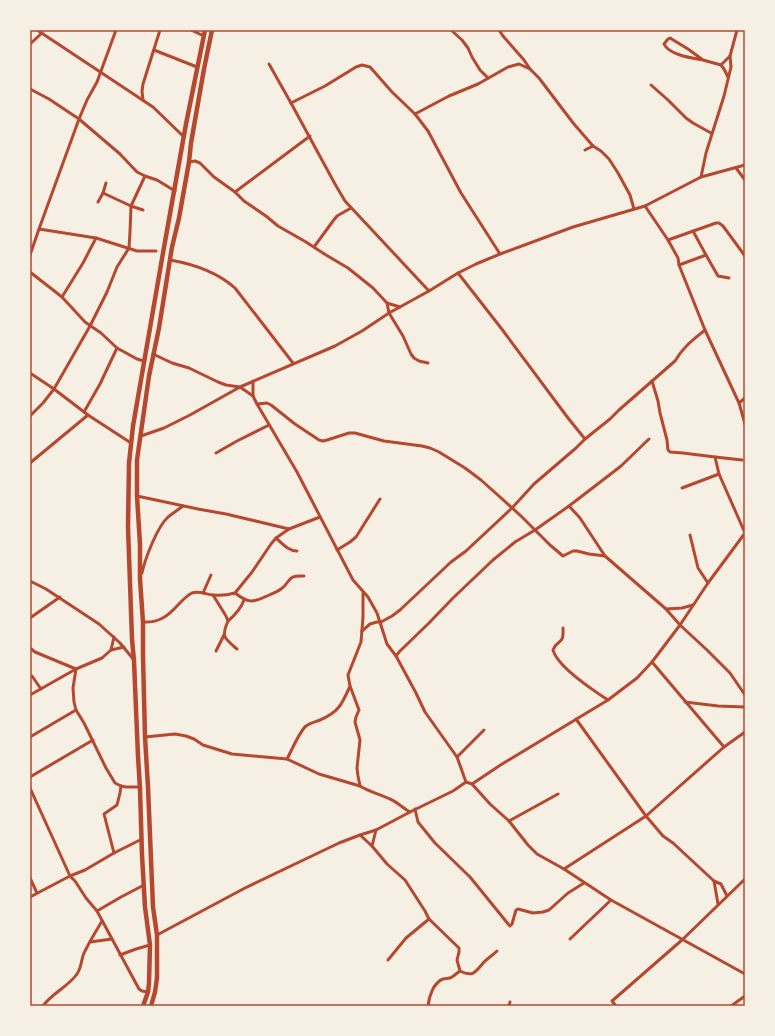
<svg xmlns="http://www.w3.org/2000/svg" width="775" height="1036" font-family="Roboto,sans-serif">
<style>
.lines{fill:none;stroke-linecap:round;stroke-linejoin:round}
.minor{stroke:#b5482f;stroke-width:3}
.primary{stroke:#b5482f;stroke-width:4.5}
.neatline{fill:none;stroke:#b5482f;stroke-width:1.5}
</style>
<rect width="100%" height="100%" fill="#f6efe4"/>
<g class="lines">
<g class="minor">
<polyline points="37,30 153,107 184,137"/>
<polyline points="191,30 204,36"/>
<polyline points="451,30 462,40 468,48 472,57 480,70 488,78"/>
<polyline points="499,30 503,36 524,60 530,69 539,78 564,111 574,124 593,146 601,151 609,159 618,173 630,195 634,209"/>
<polyline points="30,44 42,33"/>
<polyline points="154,50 197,67"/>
<path d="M703,60C692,58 669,55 664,44L668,39L670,38L688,49L703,60L721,65L730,56"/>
<polyline points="269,64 291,103 335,184 345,201 429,291"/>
<polyline points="721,65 724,69 728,77"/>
<polyline points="651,85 668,100 686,118 693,123 711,133"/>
<polyline points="30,89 49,99 79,119 120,154 137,172 145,176"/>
<polyline points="143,100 142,91 143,84 160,30"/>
<polyline points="291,103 325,86 356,67 362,65 370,67 392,92 415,114 428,131 461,193 500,254"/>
<polyline points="415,114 449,96 478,84 508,67 519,64 530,69"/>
<polyline points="585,150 593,146"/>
<polyline points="189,162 195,161 200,163 214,177 235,192 244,201 266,216 278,226 306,242 326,255 348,268 373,288 387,303 400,307"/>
<polyline points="736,168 745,180"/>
<polyline points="701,177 706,153 724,96 731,67 730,56 737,30"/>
<polyline points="235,192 310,136"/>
<polyline points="103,193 106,183"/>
<polyline points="98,202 103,193 131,206 143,210"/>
<polyline points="645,206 668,240 678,258 679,265 705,330 739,403 745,424"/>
<polyline points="39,229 96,238 137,251 156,251"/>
<polyline points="693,231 706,255"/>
<polyline points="668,240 716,223 719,223 723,226 745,256"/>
<polyline points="314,247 333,221 337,216 351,208"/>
<polyline points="30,255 39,229 79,119 87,100 97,82 116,30"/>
<path d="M170,260C193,264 217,272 235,288L293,363"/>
<polyline points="679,265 706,255 718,276 729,278"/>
<polyline points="30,272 62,297 85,322 101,333 117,348 137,359 144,361"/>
<polyline points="458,273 501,328 568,418 585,439"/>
<polyline points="62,297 83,263 96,238"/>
<polyline points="387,303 389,313 403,336 411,354 414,358 419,361 428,363"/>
<polyline points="153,354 172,363 189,368 218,382 226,385 240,387 253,396"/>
<polyline points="30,373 54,389 88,415 131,443"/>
<polyline points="253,381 253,396 257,404 297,472 353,580 368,597 377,613 387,644 396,656 416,693 425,712 457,757 466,782"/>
<polyline points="739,403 745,398"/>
<polyline points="257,404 267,403 271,405 295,424 319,440 323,441 327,440 349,433 355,433 384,441 422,446 430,448 439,452 465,468 481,480 521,516 550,545 563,556 573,551 577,551 589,554 605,556 666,609 680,625 707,650 730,673 745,695"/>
<polyline points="84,412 100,384 117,348"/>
<polyline points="30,416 43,403 54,389 90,326 107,292 117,267 129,248 130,232 131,206 145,176 157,180 175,191"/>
<polyline points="141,436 164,428 190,415 240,387 335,346 362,331 389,313 429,291 458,273 476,264 500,254 573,227 645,206 701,177 745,165"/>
<polyline points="216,453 237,441 269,425"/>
<polyline points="715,457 742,460"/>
<polyline points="30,463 88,415"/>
<polyline points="682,488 719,474"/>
<polyline points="137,496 198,509 226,514 289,529"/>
<polyline points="569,506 580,518 605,556"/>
<polyline points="690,535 698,568 708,583"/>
<path d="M276,538C282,543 288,551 297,551"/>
<polyline points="337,550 350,542 356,537 380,499"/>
<path d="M142,573C145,559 157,527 168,517C173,513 178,510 183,506"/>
<polyline points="30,581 46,589 99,624 120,643 134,660"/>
<polyline points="203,593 211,575"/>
<path d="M235,593C248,603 252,603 267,596C271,594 277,592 281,589C292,581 286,575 304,576"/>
<path d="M213,595L226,616L228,621C221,637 224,638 237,649"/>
<polyline points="666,609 682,608 693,605"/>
<polyline points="30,618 60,597"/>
<path d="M228,621C235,615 241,609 244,600"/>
<path d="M143,622C159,623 168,616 178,605C182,601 186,596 192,593C199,590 207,595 213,595C221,596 228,595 235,593L252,572L271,544L276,538L289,529L320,517"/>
<path d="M563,628C564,646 558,638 553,650C557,666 594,691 608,700"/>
<path d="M362,631L370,624L377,622H381L392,616L400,610L451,562L466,551L512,508L534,484L576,448L585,439L610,419L619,410L675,361C683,347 693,340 705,330"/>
<polyline points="30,648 35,652 76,669 73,688 74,702 76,710 84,723 106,768 115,783 121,786 126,787 140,787"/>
<polyline points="111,650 124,647"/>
<polyline points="216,651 224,635"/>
<polyline points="396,656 400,651 429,623 453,598 493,560 515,542 535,530 569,506 612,473 621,466 649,439"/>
<polyline points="652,662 724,747"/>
<polyline points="32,676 41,689"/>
<polyline points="30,695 76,669 102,658 111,650 114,637"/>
<polyline points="685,702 718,706 745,707"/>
<polyline points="576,719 646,816 663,836 673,843 714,881 718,904"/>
<polyline points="30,737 76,710"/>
<path d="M145,737L175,734L186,736L194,739L203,745L232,754L287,759L319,774L360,786C369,792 380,794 390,799C397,802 403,808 410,812"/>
<polyline points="457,757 484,730"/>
<path d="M287,759C292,750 299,732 306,726C310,723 315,722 320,720C339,712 342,704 350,686"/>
<polyline points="30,777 93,740"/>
<polyline points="472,784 490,804 509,821 528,845 537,854 564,869 611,900 745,974"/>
<polyline points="360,786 358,776 357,768 360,740 355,722 356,717 359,710 350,686 348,675 361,642 363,617 363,593"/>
<polyline points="30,788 70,876 75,881 86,898 97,911 139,989 142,991 148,992"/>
<polyline points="415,809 418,822 435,843 470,877 509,925 510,926 512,924 516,910 518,909 533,913 543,912 549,910 568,893 584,883"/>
<polyline points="509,821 558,794"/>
<path d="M360,835L372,846L387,864L405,880L425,911L429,919L459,948V952L457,960L460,971C474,978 476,971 484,962C488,958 493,955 497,951"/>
<polyline points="372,846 376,830"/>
<polyline points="114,853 104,814 117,805 120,793 121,786"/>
<polyline points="564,869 646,816 724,747 745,732"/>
<polyline points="30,878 37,893"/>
<polyline points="714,881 721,884 727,896"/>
<polyline points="30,897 70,876 85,870 114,853 142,839"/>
<polyline points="97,911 121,897 144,885"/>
<polyline points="157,935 245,888 339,843 360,835 376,830 410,812 453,791 466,782 472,784 502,764 608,700 637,678 652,662 680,625 708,583 745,533 719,474 715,457 683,453 670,452 668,450 667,440 660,413 658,401 652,381"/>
<polyline points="570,939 611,900"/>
<polyline points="90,942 112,939"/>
<polyline points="120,955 136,949 150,945"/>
<polyline points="388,960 406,938 429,919"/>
<path d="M43,1006C52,993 68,987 77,974C82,967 81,958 85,951C90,941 96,931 102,921"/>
<path d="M428,1006C429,997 433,983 443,979C446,978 449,979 452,977C455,975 457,973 460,971"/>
<polyline points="509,1006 510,1002"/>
<polyline points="616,1006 612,1001 682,940 745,879"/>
<polyline points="731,1006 745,996"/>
</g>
<g class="primary">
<polyline points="143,1006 148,992 149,983 150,945 145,907 142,855 140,789 138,756 134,661 132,639 128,527 129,463 133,426 163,253 186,124 205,30"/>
<polyline points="151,1006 155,992 157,978 157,935 153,907 148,787 145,737 143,656 143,622 140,579 140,544 137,496 137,460 149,376 159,328 172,247 179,218 189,162 191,143 204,69 212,30"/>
</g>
</g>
<rect width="775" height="1036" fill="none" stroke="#f6efe4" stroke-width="62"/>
<rect x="31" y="31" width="713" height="974" class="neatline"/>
</svg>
